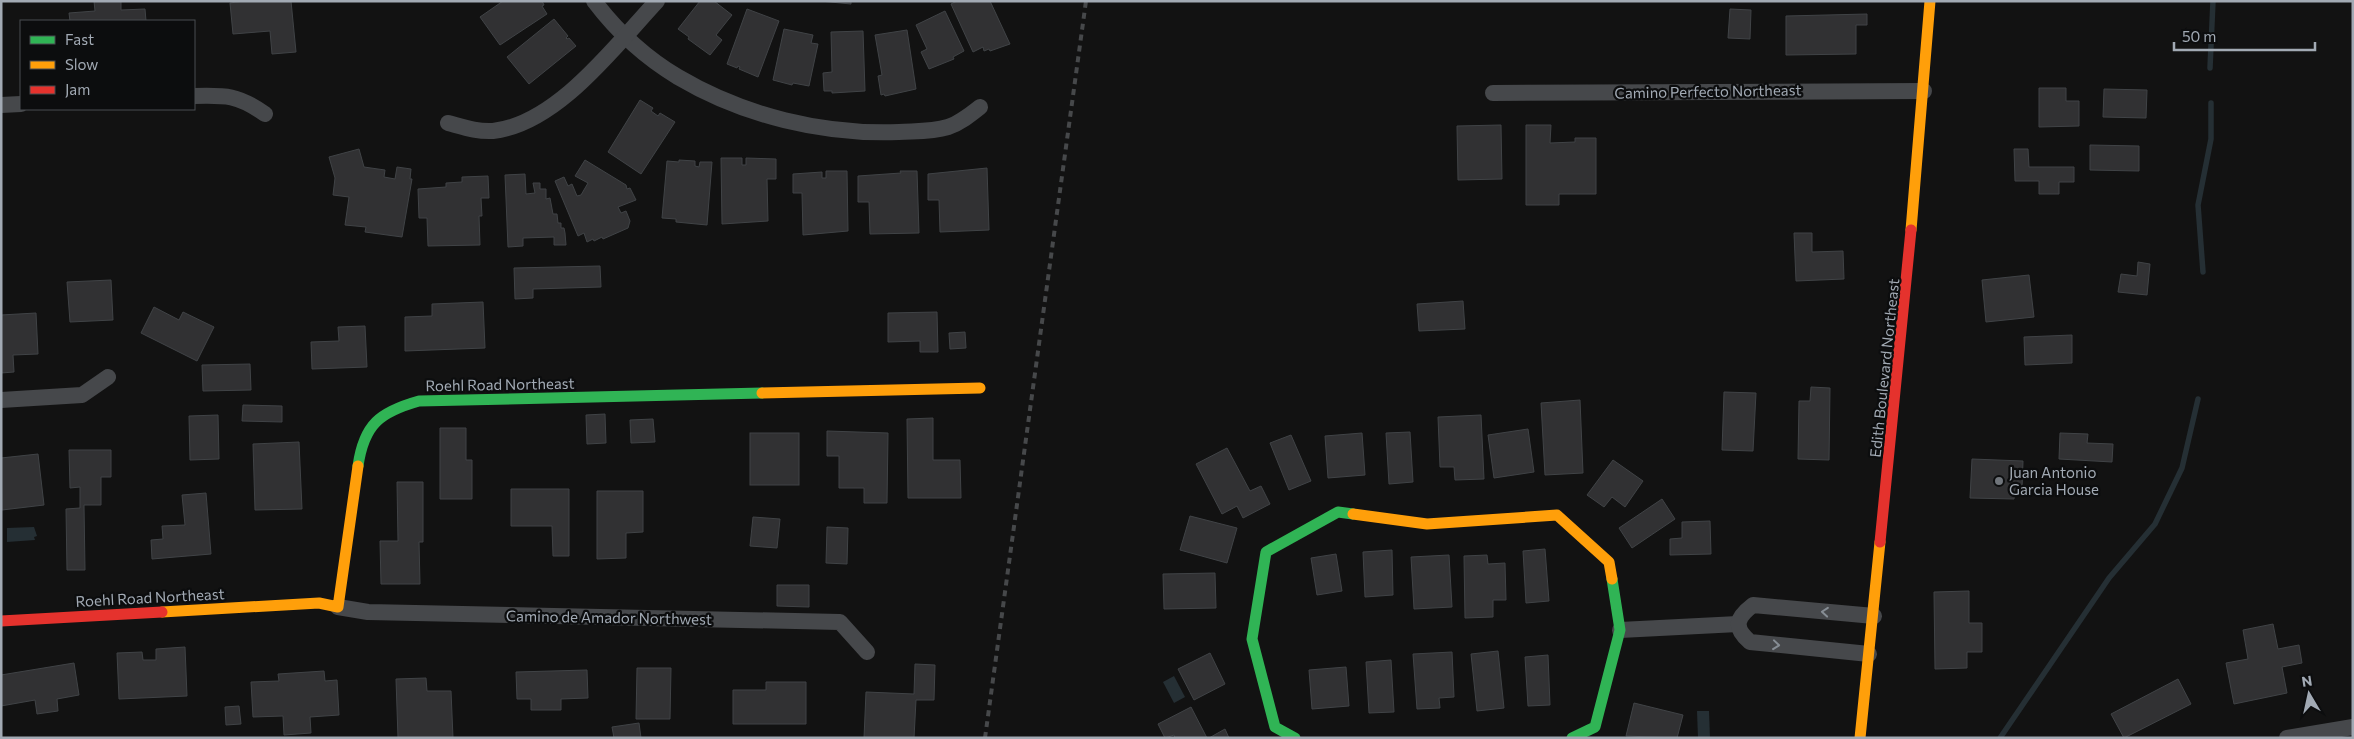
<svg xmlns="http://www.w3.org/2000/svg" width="2354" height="739" font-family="Commissioner,sans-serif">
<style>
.water{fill:#252f34}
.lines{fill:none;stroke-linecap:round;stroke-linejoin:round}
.stream{stroke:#252f34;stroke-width:5.5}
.building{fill:#313133;stroke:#404346}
.street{stroke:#46484b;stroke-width:16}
.fast{stroke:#30b455;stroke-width:11}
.slow{stroke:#ff9f0a;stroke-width:11}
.jam{stroke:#e5322d;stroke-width:11}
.rail{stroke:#46484a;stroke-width:4;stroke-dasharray:6 5;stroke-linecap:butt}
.oneway{stroke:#868d94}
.poi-dot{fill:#70757b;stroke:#0c0d0e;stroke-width:2}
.labels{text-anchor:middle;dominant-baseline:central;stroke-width:4.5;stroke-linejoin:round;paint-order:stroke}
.street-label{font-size:15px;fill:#a2aab4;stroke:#0c0d0e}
.poi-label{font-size:15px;fill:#a2aab4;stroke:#0c0d0e;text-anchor:start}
</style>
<rect width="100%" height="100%" fill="#121212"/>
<g class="water">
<polygon points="34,527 37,536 34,537 35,540 7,542 7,528"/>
<polygon points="1174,676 1185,697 1174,703 1163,682"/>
<polygon points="1697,711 1709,711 1710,738 1698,738"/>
</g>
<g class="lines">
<g class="stream">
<polyline points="2210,68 2213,1"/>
<polyline points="2203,272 2198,205 2211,139 2211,103"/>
<polyline points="2000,738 2109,578 2155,524 2182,468 2198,399"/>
</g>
</g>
<g class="building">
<polygon points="94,1 121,1 121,10 145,9 146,21 70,21 69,13 95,11"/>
<polygon points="244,1 291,1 296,52 272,54 270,31 233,34 230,3"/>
<polygon points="503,1 542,1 544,5 542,6 547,14 500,45 480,17"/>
<polygon points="700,1 714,1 732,15 716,35 722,40 710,55 688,39 689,37 678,29"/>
<polygon points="820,1 851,1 851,4"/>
<polygon points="957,1 990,1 1010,44 990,51 989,49 984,51 983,47 973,52 951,4"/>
<polygon points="747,9 779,21 758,77 739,69 740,67 738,66 737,68 727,64"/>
<polygon points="1730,9 1751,10 1750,39 1728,38"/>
<polygon points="945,11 964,51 953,57 954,59 929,69 921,52 927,49 916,25"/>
<polygon points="1867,14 1867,25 1856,25 1856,54 1786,55 1786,16"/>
<polygon points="554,19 568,36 566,38 567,39 569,38 576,46 529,84 507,57"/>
<polygon points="784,29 813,35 811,43 818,44 809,86 793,83 792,85 773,80"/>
<polygon points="907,30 916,89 885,96 884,94 881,95 878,76 882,75 875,35"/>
<polygon points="863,31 865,91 832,93 832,91 824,91 823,73 832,72 831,32"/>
<polygon points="2039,88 2066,88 2066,101 2079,101 2079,126 2039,127"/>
<polygon points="2104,89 2147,90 2146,118 2103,117"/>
<polygon points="640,100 653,108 651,111 658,116 660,113 675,122 641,174 608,152"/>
<polygon points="1501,125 1502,179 1458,180 1457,126"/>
<polygon points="1526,125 1551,125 1550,143 1575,142 1575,138 1596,138 1596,194 1559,194 1559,205 1526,205"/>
<polygon points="2090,145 2139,146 2139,171 2090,170"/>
<polygon points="359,149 364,167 385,170 384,177 395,179 397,167 411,169 410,179 412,179 402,237 365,232 366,227 345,225 349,197 333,195 335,178 329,157"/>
<polygon points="2014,149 2028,149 2029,167 2074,167 2074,182 2059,182 2059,194 2039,194 2039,181 2015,181"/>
<polygon points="721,158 742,158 742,165 746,165 746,158 776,159 776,179 767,179 768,221 722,224"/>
<polygon points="585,160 626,185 627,189 630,188 636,200 618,207 621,213 626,211 630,221 628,228 603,239 602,237 594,241 593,239 587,242 584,233 578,236 555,181 564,177 568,186 572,184 577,196 581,195 588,183 575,176"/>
<polygon points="679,160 695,161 695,166 699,167 700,162 712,162 707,225 676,222 676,219 662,218 667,161 679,162"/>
<polygon points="987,168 989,230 940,232 939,200 928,200 928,174"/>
<polygon points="826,171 847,171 848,231 803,235 802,193 793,193 793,174 822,172 822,178 826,178"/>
<polygon points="900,171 917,171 919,233 870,234 869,202 858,202 858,176 901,173"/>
<polygon points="525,174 526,194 535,193 533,183 540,183 540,189 546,189 546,199 550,198 553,214 557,214 558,223 561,223 561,228 564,228 565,233 566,245 554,245 554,237 523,238 523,246 508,247 505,175"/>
<polygon points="488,176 489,198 481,198 482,216 479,216 480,245 428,246 427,218 419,218 418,189 446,187 446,183 462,182 462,177"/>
<polygon points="1794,233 1812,233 1812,252 1843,251 1844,279 1796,281"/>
<polygon points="2138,262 2150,264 2147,295 2118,292 2121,274 2137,276"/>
<polygon points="600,266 601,287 533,289 533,298 515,299 514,268"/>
<polygon points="2029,275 2034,317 1986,322 1982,280"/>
<polygon points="111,280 113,320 70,322 67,282"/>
<polygon points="1463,301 1465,329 1419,331 1417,304"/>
<polygon points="483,302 485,348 405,351 405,317 432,316 432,304"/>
<polygon points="154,307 179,320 183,312 214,327 197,361 141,333"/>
<polygon points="937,312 938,352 920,352 920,341 888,342 888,313"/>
<polygon points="36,313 38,354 13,355 14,372 1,373 1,315"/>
<polygon points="365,326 367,367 312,369 311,342 339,341 338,327"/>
<polygon points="965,332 966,348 950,349 949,333"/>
<polygon points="2072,335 2072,363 2025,365 2024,337"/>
<polygon points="250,364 251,390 203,391 202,365"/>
<polygon points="1811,387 1830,388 1829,460 1798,459 1799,401 1810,401"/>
<polygon points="1724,392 1756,393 1753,451 1722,450"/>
<polygon points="1580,400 1583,473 1545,475 1541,403"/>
<polygon points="243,405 282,406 282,422 242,421"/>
<polygon points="605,414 606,443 587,444 586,415"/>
<polygon points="218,415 219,459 190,460 189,416"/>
<polygon points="1481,415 1484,479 1455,480 1454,467 1440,467 1438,417"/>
<polygon points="933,418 933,460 960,460 961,498 908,498 907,419"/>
<polygon points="653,419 655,442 631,443 630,420"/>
<polygon points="440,428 466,428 466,460 472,460 472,499 440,499"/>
<polygon points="1528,429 1534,472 1494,478 1488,435"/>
<polygon points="827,431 888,433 887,503 864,503 864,488 839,488 839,456 827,456"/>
<polygon points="1410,432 1413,482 1389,484 1386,433"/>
<rect x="750" y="433" width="49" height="52"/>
<polygon points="1362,433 1365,475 1328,478 1325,436"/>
<polygon points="2060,433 2088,434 2087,443 2113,444 2112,462 2059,459"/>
<polygon points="1291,435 1311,481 1289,490 1270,443"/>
<polygon points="299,442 302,509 255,510 253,444"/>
<polygon points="1227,448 1250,491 1261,486 1270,504 1243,518 1237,506 1222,514 1196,464"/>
<polygon points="69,450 111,450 111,477 101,477 101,505 84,505 85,570 67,570 66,509 80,508 80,487 70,488"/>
<polygon points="38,454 44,505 2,510 1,458"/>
<polygon points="1972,459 2023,461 2022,489 2015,489 2014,499 1970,498"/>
<polygon points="1613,460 1643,481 1625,507 1612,497 1604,507 1587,495"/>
<polygon points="397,482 423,482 423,542 419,542 420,584 381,584 380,541 398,541"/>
<polygon points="511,489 569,489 569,556 553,556 552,526 511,526"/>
<polygon points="597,491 643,491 643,532 626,533 626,558 597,559"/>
<polygon points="206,493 211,554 152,559 151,540 163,539 162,526 185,525 182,495"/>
<polygon points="1662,499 1675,519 1632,548 1619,528"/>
<polygon points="1190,516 1237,528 1227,563 1180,550"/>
<polygon points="753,517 780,519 777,548 750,546"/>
<polygon points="1710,521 1711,554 1670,555 1670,539 1682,538 1682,522"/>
<polygon points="827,527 848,528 847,564 826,563"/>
<polygon points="1545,549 1549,601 1526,603 1523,551"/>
<polygon points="1392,550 1393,595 1365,597 1363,552"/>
<polygon points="1336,554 1342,591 1317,595 1311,558"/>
<polygon points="1449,555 1452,607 1414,609 1411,557"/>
<polygon points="1487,555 1488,564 1505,563 1506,600 1493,600 1493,617 1465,618 1464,556"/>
<polygon points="1215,573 1216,608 1164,609 1163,574"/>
<polygon points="777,585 809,585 809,607 777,606"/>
<polygon points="1969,591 1969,623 1982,623 1982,652 1967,652 1967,668 1935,669 1934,592"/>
<polygon points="2273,624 2278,649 2299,645 2302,663 2282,667 2287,693 2234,704 2226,663 2248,659 2243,630"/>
<polygon points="185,647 187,696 119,699 117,653 142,652 143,660 156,660 156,649"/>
<polygon points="1498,651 1504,708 1477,711 1471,654"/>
<polygon points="1452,652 1454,697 1439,698 1440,708 1417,709 1413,654"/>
<polygon points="1210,653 1225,684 1194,700 1178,669"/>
<polygon points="1548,655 1550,705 1528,706 1525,657"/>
<polygon points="1391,660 1394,712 1369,713 1366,662"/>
<polygon points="74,663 79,695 57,699 58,711 37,714 35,700 1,706 1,675"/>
<polygon points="915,664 935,665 934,700 916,700 914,738 864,738 866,692 914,694"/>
<polygon points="1346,667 1349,706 1312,709 1309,670"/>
<polygon points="637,668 671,668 670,719 636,719"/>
<polygon points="587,670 588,698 561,699 561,710 531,710 531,699 517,699 516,672"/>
<polygon points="324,671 325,681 337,680 339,715 310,717 311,733 284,735 283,716 253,717 251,682 279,681 278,674"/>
<polygon points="426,678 427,691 451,691 453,738 398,738 396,679"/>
<polygon points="2178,679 2191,704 2124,738 2111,714"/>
<polygon points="766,682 806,682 806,724 733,724 733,690 766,690"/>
<polygon points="1634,703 1683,715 1677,738 1626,736"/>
<polygon points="239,706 241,724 226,725 225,707"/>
<polygon points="1191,707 1207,738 1175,738 1174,735 1165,738 1158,724"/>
<polygon points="639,723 641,738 614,738 612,727"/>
<polygon points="1225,729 1229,738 1209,738"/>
</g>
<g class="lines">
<g class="street">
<path d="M594,1C616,30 646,58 678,77C744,116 823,135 899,132C916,131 932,132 948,127C960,123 970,115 980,107"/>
<polyline points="1493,93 1924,91"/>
<path d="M194,96C226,95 238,95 265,114"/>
<polyline points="1,105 21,104"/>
<path d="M448,123C463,127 477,132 493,131C557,124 615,46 657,1"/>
<polyline points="1,400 82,395 108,377"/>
<polyline points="338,607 368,612 840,622 867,652"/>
<polyline points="1620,630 1738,624"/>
<path d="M1869,654L1750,642C1733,627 1736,618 1753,605L1874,616"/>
<polyline points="2287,738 2353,727"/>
</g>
<g class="fast">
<path d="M358,466C364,424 380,412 419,401L762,393"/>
<polyline points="1295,738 1275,727 1252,639 1266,552 1338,512 1353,514"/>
<polyline points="1572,738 1595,727 1620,630 1612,579"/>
</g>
<g class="slow">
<polyline points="1911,230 1930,1"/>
<polyline points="762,393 980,388"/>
<polyline points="1353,514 1427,524 1557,515 1609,562 1612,579"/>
<polyline points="162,612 319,603 338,607 358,466"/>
<polyline points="1860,738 1880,542"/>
</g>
<g class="jam">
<polyline points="1880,542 1911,230"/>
<polyline points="1,621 162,612"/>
</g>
<polyline class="rail" points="985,738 1086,1"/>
</g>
<defs><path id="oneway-chevron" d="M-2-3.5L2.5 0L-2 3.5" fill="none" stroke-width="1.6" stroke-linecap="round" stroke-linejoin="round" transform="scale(1.25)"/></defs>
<g class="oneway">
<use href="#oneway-chevron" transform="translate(1825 612) rotate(-175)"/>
<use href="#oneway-chevron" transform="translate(1776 645) rotate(6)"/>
</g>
<circle class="poi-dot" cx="1999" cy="481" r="5"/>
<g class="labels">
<g class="street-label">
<text transform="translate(1708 91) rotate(-1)">Camino Perfecto Northeast</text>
<text transform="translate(1884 368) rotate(-84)">Edith Boulevard Northeast</text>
<text transform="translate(500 384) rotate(-1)">Roehl Road Northeast</text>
<text transform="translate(150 597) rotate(-3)">Roehl Road Northeast</text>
<text transform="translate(609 617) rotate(1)">Camino de Amador Northwest</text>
</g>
<g class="poi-label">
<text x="2009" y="472">Juan Antonio<tspan x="2009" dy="17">Garcia House</tspan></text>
</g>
</g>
<rect width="2354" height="739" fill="none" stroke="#a2aab4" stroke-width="5"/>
<rect x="20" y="20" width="175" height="90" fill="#0c0d0e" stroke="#484c50"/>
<rect x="30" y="36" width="25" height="8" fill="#30b455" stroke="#484c50"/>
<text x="65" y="45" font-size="15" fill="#a2aab4">Fast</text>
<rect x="30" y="61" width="25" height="8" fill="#ff9f0a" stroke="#484c50"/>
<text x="65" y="70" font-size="15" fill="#a2aab4">Slow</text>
<rect x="30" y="86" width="25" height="8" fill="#e5322d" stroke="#484c50"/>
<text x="65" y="95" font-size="15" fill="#a2aab4">Jam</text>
<g transform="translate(2309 694) rotate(351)" stroke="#0c0d0e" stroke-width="4" paint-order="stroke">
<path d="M0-4L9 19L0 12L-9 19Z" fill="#a2aab4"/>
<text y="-8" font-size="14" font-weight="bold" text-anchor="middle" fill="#a2aab4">N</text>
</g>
<path d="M2174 42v8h141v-8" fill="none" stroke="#a2aab4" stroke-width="2.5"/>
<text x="2182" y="42" font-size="15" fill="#a2aab4" stroke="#0c0d0e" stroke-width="4" paint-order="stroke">50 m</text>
</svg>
